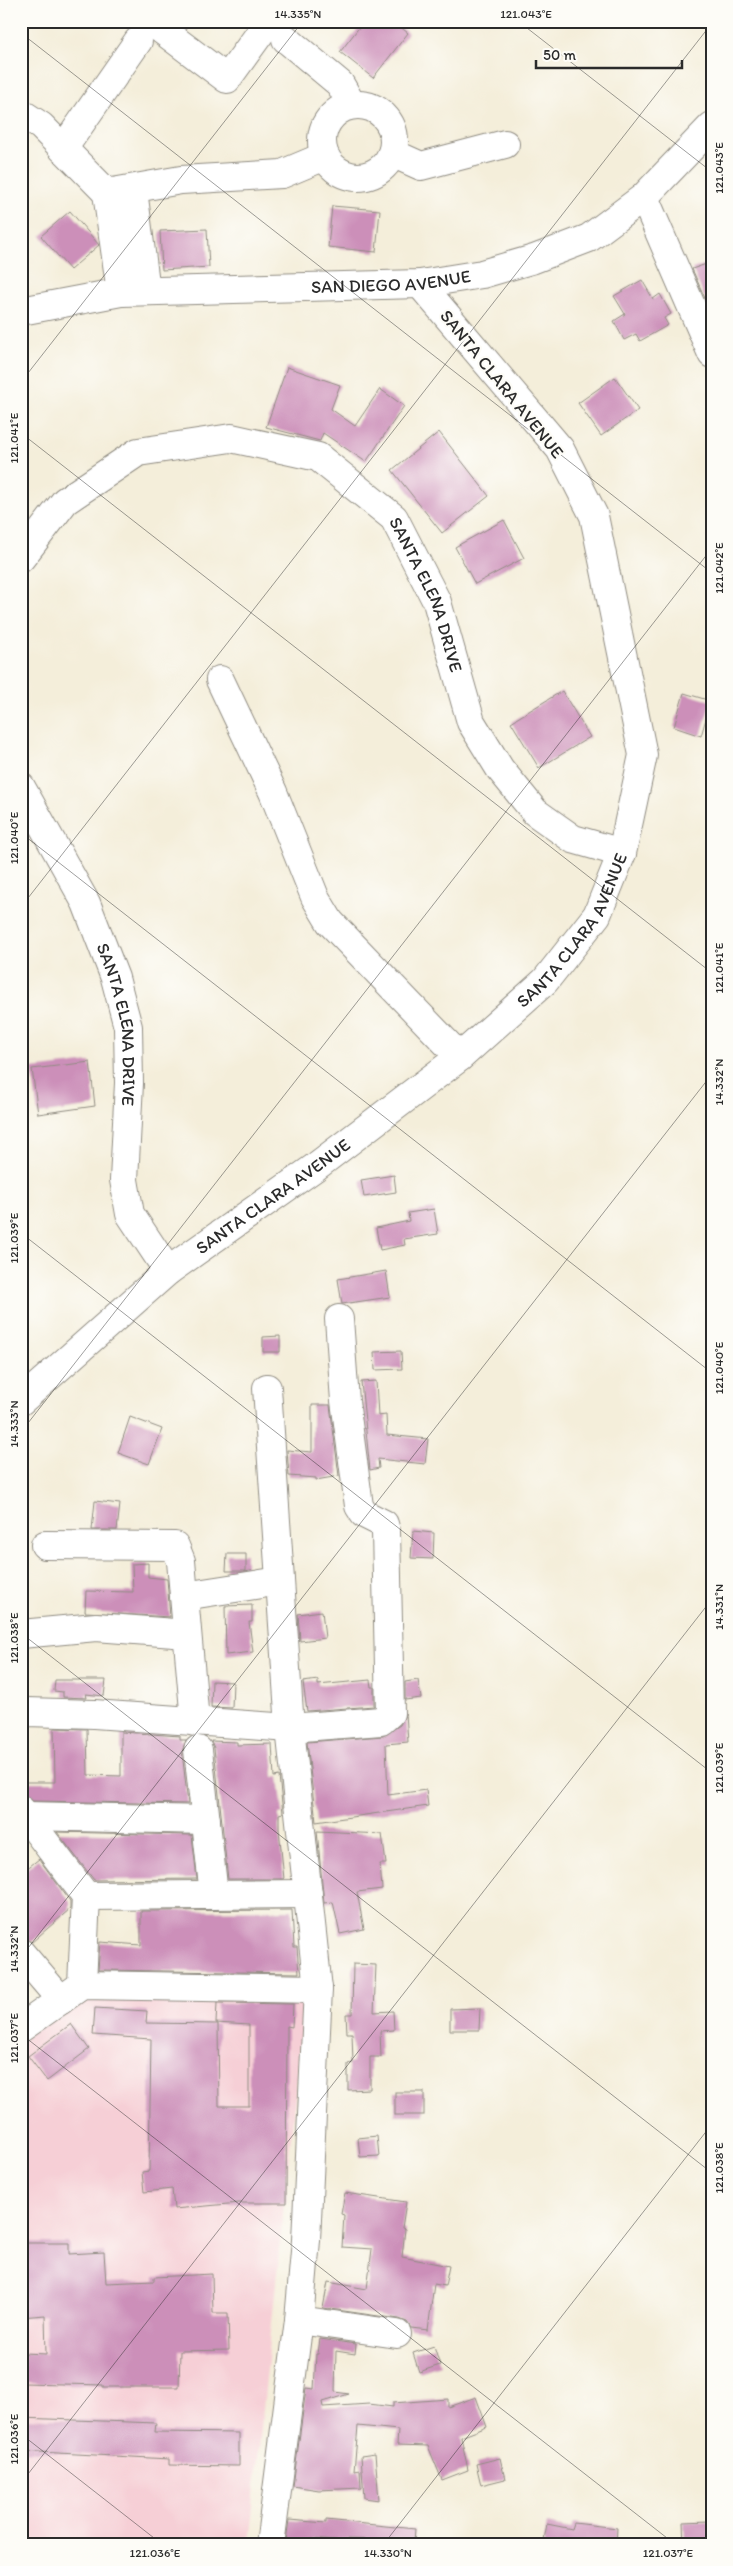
<svg xmlns="http://www.w3.org/2000/svg" width="733" height="2566" font-family="Itim,sans-serif">
<style>
.built{fill:#f6cfd6}
.building{fill:#cc8fb9}
.lines{fill:none;stroke-linecap:round;stroke-linejoin:round}
.minor-casing{stroke:#908c82;stroke-width:30}
.minor{stroke:#fff;stroke-width:28}
.ticks{fill:none;stroke:#2b2b2b;stroke-width:1;stroke-opacity:0.45}
.labels{text-anchor:middle;dominant-baseline:central;stroke-width:4.5;stroke-linejoin:round;paint-order:stroke}
.street-label{font-size:18px;fill:#2b2b2b;stroke:#fdfcf7}
.neatline{fill:none;stroke:#2b2b2b;stroke-width:2}
.ticks-label{font-size:12px;text-anchor:middle;fill:#2b2b2b}
</style>
<rect width="100%" height="100%" fill="#fdfcf7"/>
<filter id="ink" filterUnits="userSpaceOnUse"><feTurbulence type="fractalNoise" baseFrequency=".02" numOctaves="2"/><feDisplacementMap in="SourceGraphic" scale="10" xChannelSelector="R" yChannelSelector="G"/><feConvolveMatrix kernelMatrix="1 2 1 2 8 2 1 2 1" color-interpolation-filters="sRGB"/></filter>
<filter id="wash" filterUnits="userSpaceOnUse"><feTurbulence type="fractalNoise" baseFrequency=".0096" numOctaves="4" result="noise"/><feDisplacementMap in="SourceGraphic" scale="20" xChannelSelector="R" yChannelSelector="G"/><feGaussianBlur stdDeviation="1.12" result="paint"/><feColorMatrix in="noise" values="0 0 0 0 0 0 0 0 0 0 0 0 0 0 0 0 0 1.4 0 .05"/><feComposite in="paint" operator="in"/></filter>
<g filter="url(#wash)">
<rect width="100%" height="100%" fill="#f4eeda"/>
<polygon class="built" points="90,1991 306,1991 249,2545 21,2545 21,2040"/>
<g id="blocks">
<g class="building">
<polygon points="364,21 393,21 408,33 373,78 340,52"/>
<polygon points="332,206 380,210 376,252 328,247"/>
<polygon points="70,211 99,245 70,270 41,236"/>
<polygon points="207,229 209,267 162,270 160,231"/>
<polygon points="712,262 712,314 692,269"/>
<polygon points="642,280 653,299 660,294 671,314 664,318 668,325 640,341 636,334 624,340 614,321 625,314 614,296"/>
<polygon points="287,367 340,385 331,409 355,426 380,389 404,406 366,462 323,433 320,441 266,427"/>
<polygon points="615,377 638,410 601,436 578,403"/>
<polygon points="439,432 489,496 442,533 392,470"/>
<polygon points="504,520 524,558 475,584 455,547"/>
<polygon points="562,691 590,737 539,768 511,722"/>
<polygon points="684,693 711,701 701,736 674,727"/>
<polygon points="90,1062 95,1106 38,1114 32,1069"/>
<polygon points="394,1175 396,1192 364,1197 361,1180"/>
<polygon points="434,1209 438,1234 404,1239 405,1245 380,1250 376,1228 409,1221 408,1213"/>
<polygon points="386,1271 390,1297 342,1304 338,1279"/>
<polygon points="280,1336 280,1352 263,1352 263,1337"/>
<polygon points="401,1351 402,1369 375,1370 374,1352"/>
<polygon points="376,1381 378,1416 386,1415 387,1435 428,1439 425,1464 378,1459 379,1468 370,1470 361,1382"/>
<polygon points="312,1405 330,1405 339,1476 316,1480 316,1478 289,1476 287,1450 312,1452"/>
<polygon points="130,1417 162,1429 149,1464 118,1453"/>
<polygon points="95,1501 120,1504 117,1530 92,1530"/>
<polygon points="413,1531 434,1533 433,1559 411,1558"/>
<polygon points="227,1554 246,1554 246,1571 226,1571"/>
<polygon points="148,1563 148,1577 167,1579 170,1617 85,1612 86,1591 133,1592 132,1564"/>
<polygon points="252,1605 252,1622 249,1622 253,1652 226,1655 225,1606"/>
<polygon points="322,1611 325,1638 300,1641 298,1614"/>
<polygon points="55,1680 106,1680 104,1696 86,1694 87,1698 63,1697 63,1692 54,1691"/>
<polygon points="318,1680 318,1685 370,1680 371,1687 374,1687 374,1706 307,1711 303,1682"/>
<polygon points="418,1680 421,1698 405,1700 405,1682"/>
<polygon points="212,1681 233,1682 232,1708 211,1707"/>
<polygon points="406,1713 408,1742 386,1744 388,1795 426,1790 428,1806 316,1822 307,1742 383,1736 400,1725"/>
<polygon points="54,1728 87,1729 88,1775 121,1776 121,1732 180,1736 180,1740 186,1740 182,1752 188,1804 33,1801 21,1795 21,1782 55,1782"/>
<polygon points="211,1741 237,1742 237,1745 272,1744 274,1777 279,1776 283,1813 279,1814 279,1829 284,1879 228,1879 214,1748"/>
<polygon points="317,1831 382,1834 386,1864 380,1864 382,1889 357,1892 364,1929 340,1934 333,1902 324,1903"/>
<polygon points="57,1832 192,1835 197,1879 94,1880"/>
<polygon points="39,1859 70,1901 70,1909 32,1942 21,1938 21,1873"/>
<polygon points="292,1910 294,1947 297,1947 299,1973 98,1970 100,1942 141,1945 141,1911"/>
<polygon points="353,1964 376,1965 374,2012 393,2011 394,2030 380,2031 381,2057 370,2057 370,2089 348,2090 348,2064 353,2063 352,2033 347,2033 346,2014 352,2014"/>
<polygon points="217,2003 293,2004 292,2027 287,2026 286,2203 239,2203 174,2209 172,2189 144,2192 142,2172 149,2171 151,2039 93,2035 95,2008 147,2011 146,2023 218,2024 219,2106 249,2106 249,2025 216,2023"/>
<polygon points="480,2008 479,2030 450,2030 450,2009"/>
<polygon points="71,2024 89,2049 47,2081 28,2056"/>
<rect x="395" y="2092" width="29" height="23"/>
<polygon points="377,2136 379,2156 360,2157 358,2138"/>
<polygon points="345,2193 406,2202 402,2228 405,2229 402,2257 449,2266 445,2286 434,2284 428,2330 411,2328 407,2322 399,2319 323,2308 328,2282 367,2289 372,2249 342,2247 344,2215 341,2214"/>
<polygon points="21,2243 69,2243 69,2254 104,2252 106,2283 154,2281 154,2277 212,2274 213,2313 228,2313 229,2350 180,2351 179,2387 103,2387 103,2385 23,2383 24,2353 46,2354 45,2315 21,2317"/>
<polygon points="320,2339 356,2344 355,2354 336,2351 335,2392 349,2394 322,2402 323,2407 369,2404 393,2407 393,2403 448,2399 448,2407 476,2397 487,2427 461,2437 468,2470 442,2480 428,2446 397,2445 398,2430 358,2426 354,2471 360,2470 361,2488 319,2490 293,2486 306,2388 314,2389 316,2354 318,2354"/>
<polygon points="434,2346 440,2365 419,2372 413,2353"/>
<polygon points="21,2418 156,2423 155,2432 239,2433 239,2466 169,2465 169,2459 21,2451"/>
<polygon points="375,2454 379,2500 364,2498 361,2456"/>
<polygon points="500,2458 505,2479 481,2485 476,2464"/>
<polygon points="289,2520 326,2523 326,2520 415,2529 414,2541 347,2539 347,2542 312,2539 311,2543 286,2541"/>
<polygon points="709,2521 710,2545 684,2545 683,2522"/>
<polygon points="574,2523 617,2528 616,2545 543,2545 547,2524 572,2529"/>
</g>
</g>
</g>
<g filter="url(#ink)">
<use href="#blocks" fill-opacity="0" stroke="#908c82" stroke-width="1"/>
<g class="lines">
<g class="minor-casing">
<g id="minor">
<polyline points="150,21 227,79 269,21"/>
<polyline points="286,39 340,84 352,105"/>
<circle cx="358" cy="141" r="36"/>
<polyline points="21,113 41,126 107,193"/>
<polyline points="63,149 138,41"/>
<polyline points="392,153 421,166 505,144"/>
<polyline points="133,190 146,291"/>
<polyline points="107,193 181,180 282,174 325,156"/>
<polyline points="107,193 121,292"/>
<polyline points="644,197 712,354"/>
<path id="s1" d="M21,311L121,292L420,284L482,274L534,259L589,238L644,197L712,126"/>
<path id="s2" d="M21,558L65,501L138,452L231,438L318,457L394,518L437,602L471,722L500,769L535,812L573,839L622,853"/>
<polyline points="220,680 273,792 315,897 330,922 460,1057"/>
<path id="s3" d="M21,787L86,903L115,978L128,1027L129,1083L124,1180L130,1214L168,1271"/>
<polyline points="267,1388 290,1728 318,1989 306,2240 299,2320 270,2545"/>
<path id="s4" d="M21,1401L168,1271L314,1168L460,1057L545,981L597,915L622,853L643,755L594,516L560,449L420,284"/>
<polyline points="45,1545 175,1546 181,1561 195,1722"/>
<polyline points="184,1596 280,1581"/>
<polyline points="21,1634 96,1627 187,1634"/>
<polyline points="21,1715 27,1712 94,1714 290,1728 381,1721 390,1713 386,1531 384,1524 364,1514 359,1506 345,1401 339,1319"/>
<polyline points="198,1750 214,1895"/>
<polyline points="21,1810 86,1896 82,1985"/>
<polyline points="26,1816 206,1820"/>
<polyline points="86,1896 308,1894"/>
<polyline points="21,1953 61,2000"/>
<polyline points="21,2028 82,1985 318,1989"/>
<polyline points="299,2320 397,2334"/>
</g>
</g>
<use href="#minor" class="minor"/>
</g>
</g>
<path class="ticks" d="M518,21L712,172M21,33L712,573M21,382L303,21M21,433L712,973M21,833L712,1373M21,907L712,23M21,1233L712,1773M21,1432L712,548M21,1633L712,2173M21,1957L712,1074M21,2034L676,2545M21,2434L163,2545M21,2483L712,1599M383,2545L712,2124"/>
<g class="labels">
<g class="street-label">
<text stroke="none"><textPath href="#s1" startOffset="372">SAN DIEGO AVENUE</textPath></text>
<text transform="translate(502 384) rotate(51)">SANTA CLARA AVENUE</text>
<text stroke="none"><textPath href="#s2" startOffset="524">SANTA ELENA DRIVE</textPath></text>
<text stroke="none"><textPath href="#s4" startOffset="730">SANTA CLARA AVENUE</textPath></text>
<text stroke="none"><textPath href="#s3" startOffset="260">SANTA ELENA DRIVE</textPath></text>
<text stroke="none"><textPath href="#s4" startOffset="325">SANTA CLARA AVENUE</textPath></text>
</g>
</g>
<rect width="733" height="2566" fill="none" stroke="#fdfcf7" stroke-width="55"/>
<path d="M536 60v8h146v-8" fill="none" stroke="#2b2b2b" stroke-width="2.5"/>
<text x="543" y="60" font-size="15" fill="#2b2b2b" stroke="#fdfcf7" stroke-width="4" paint-order="stroke">50 m</text>
<rect x="28" y="28" width="678" height="2510" class="neatline"/>
<g class="ticks-label">
<text x="298" y="18">14.335°N</text>
<text x="526" y="18">121.043°E</text>
<text transform="translate(719 168) rotate(-90)" y="4">121.043°E</text>
<text transform="translate(14 438) rotate(-90)" y="4">121.041°E</text>
<text transform="translate(719 568) rotate(-90)" y="4">121.042°E</text>
<text transform="translate(14 838) rotate(-90)" y="4">121.040°E</text>
<text transform="translate(719 968) rotate(-90)" y="4">121.041°E</text>
<text transform="translate(719 1082) rotate(-90)" y="4">14.332°N</text>
<text transform="translate(14 1238) rotate(-90)" y="4">121.039°E</text>
<text transform="translate(719 1368) rotate(-90)" y="4">121.040°E</text>
<text transform="translate(14 1424) rotate(-90)" y="4">14.333°N</text>
<text transform="translate(719 1607) rotate(-90)" y="4">14.331°N</text>
<text transform="translate(14 1638) rotate(-90)" y="4">121.038°E</text>
<text transform="translate(719 1768) rotate(-90)" y="4">121.039°E</text>
<text transform="translate(14 1949) rotate(-90)" y="4">14.332°N</text>
<text transform="translate(14 2038) rotate(-90)" y="4">121.037°E</text>
<text transform="translate(719 2168) rotate(-90)" y="4">121.038°E</text>
<text transform="translate(14 2439) rotate(-90)" y="4">121.036°E</text>
<text x="155" y="2557">121.036°E</text>
<text x="388" y="2557">14.330°N</text>
<text x="668" y="2557">121.037°E</text>
</g>
</svg>
